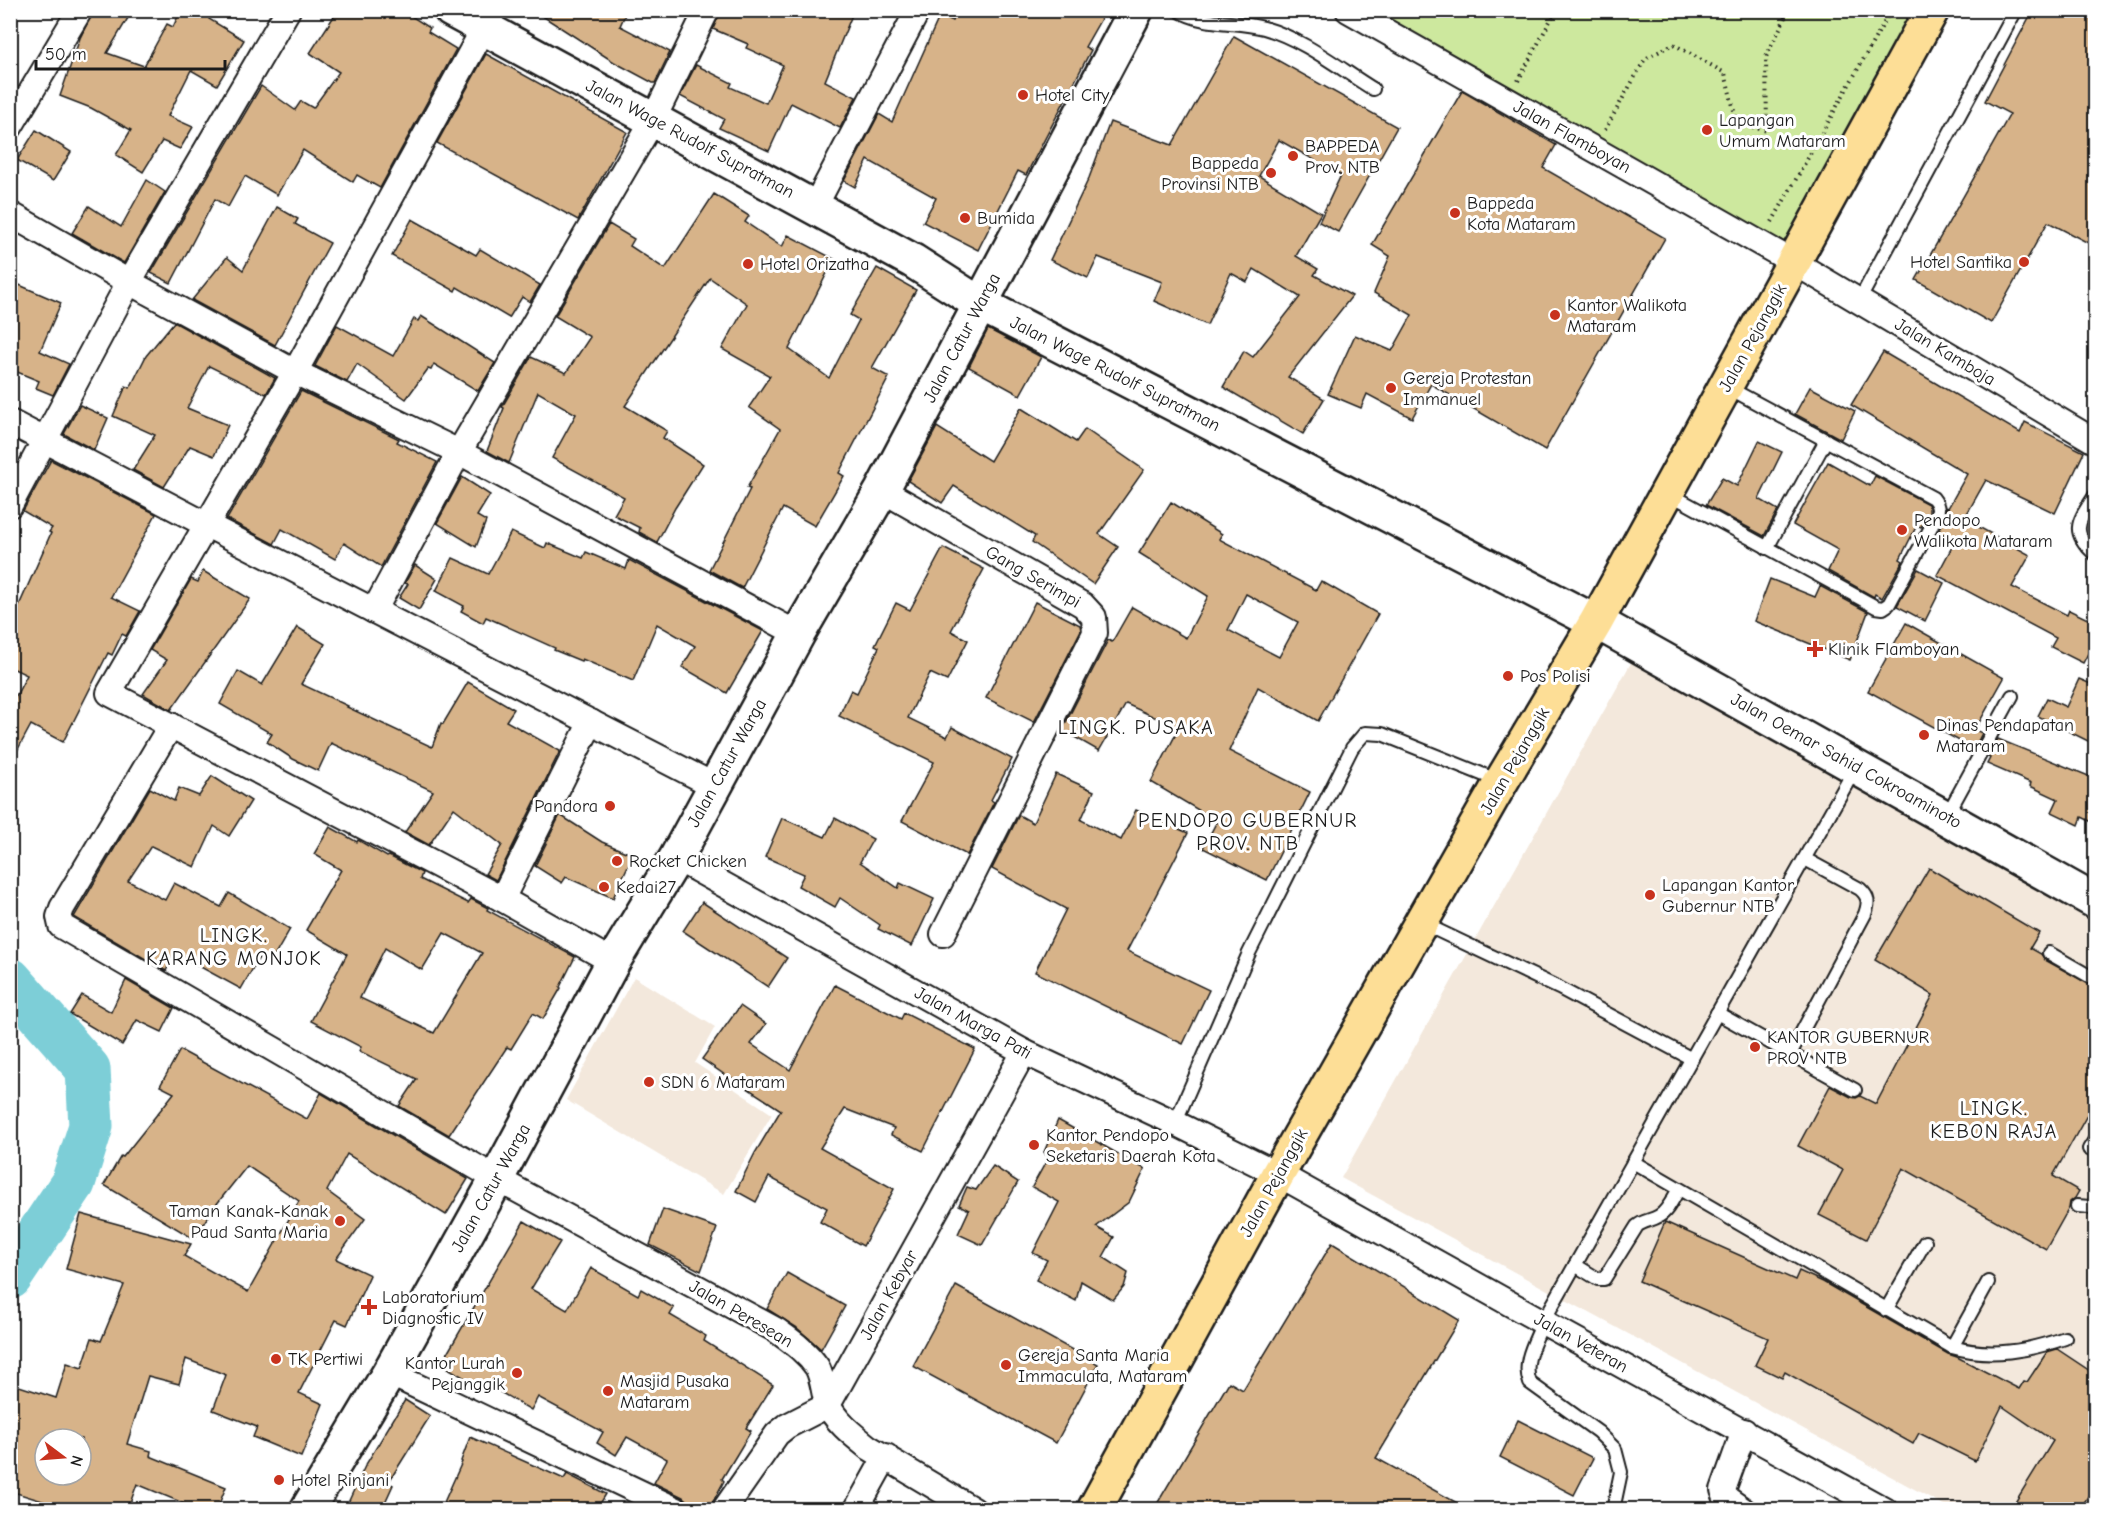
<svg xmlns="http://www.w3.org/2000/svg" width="2106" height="1520" font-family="'Comic Neue',sans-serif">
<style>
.built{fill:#f3e8dc}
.green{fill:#cde89e;stroke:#74825d;stroke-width:1.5}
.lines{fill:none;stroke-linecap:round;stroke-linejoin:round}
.river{stroke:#7dced7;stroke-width:45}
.building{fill:#d7b389;stroke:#1c1c1c;stroke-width:1.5;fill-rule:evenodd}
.lane-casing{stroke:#1c1c1c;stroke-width:16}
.street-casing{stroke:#1c1c1c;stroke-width:28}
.secondary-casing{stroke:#1c1c1c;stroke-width:38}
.primary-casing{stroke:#1c1c1c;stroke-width:38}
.path{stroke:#1c1c1c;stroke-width:4;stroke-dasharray:1.5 4.5;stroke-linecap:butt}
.lane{stroke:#fff;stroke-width:12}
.street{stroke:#fff;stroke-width:24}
.secondary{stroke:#fff;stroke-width:33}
.primary{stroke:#fdde96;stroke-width:33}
.poi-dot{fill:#c8321e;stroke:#fff;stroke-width:2}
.labels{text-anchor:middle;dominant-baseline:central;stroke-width:6;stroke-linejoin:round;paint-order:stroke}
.poi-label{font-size:18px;fill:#1c1c1c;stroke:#fff;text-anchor:start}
.street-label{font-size:18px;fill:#1c1c1c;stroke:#fff}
.neighbourhood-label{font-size:20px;letter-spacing:1.5px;fill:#1c1c1c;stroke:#fff}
</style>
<rect width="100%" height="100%" fill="#fff"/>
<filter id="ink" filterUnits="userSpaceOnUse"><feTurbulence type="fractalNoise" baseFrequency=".0167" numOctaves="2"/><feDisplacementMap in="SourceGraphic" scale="12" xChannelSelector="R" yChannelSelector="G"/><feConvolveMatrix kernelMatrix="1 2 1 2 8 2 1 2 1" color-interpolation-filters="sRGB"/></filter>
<g filter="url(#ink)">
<g class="built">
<polygon points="1636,654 2095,917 2095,1499 2089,1509 1951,1509 1341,1178"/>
<polygon points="634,977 715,1027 695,1063 772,1114 724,1194 566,1100"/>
</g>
<polygon class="green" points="1349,11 1915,11 1789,258"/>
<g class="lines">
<polyline class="river" points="10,980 88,1069 91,1126 73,1183 10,1277"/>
</g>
<g class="building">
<polygon points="94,10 115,10 128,18 107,53 144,66 167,24 173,27 181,10 213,10 209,19 244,40 217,85 191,70 168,116 193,127 180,149 162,141 143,172 116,155 131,130 91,108 60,96 80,38"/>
<polygon points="338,10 402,10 430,28 428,32 456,49 380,188 357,175 353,182 303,150 277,195 245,176 228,207 215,199 171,283 151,273 261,86 295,110 301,101 313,108 339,72 310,53"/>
<polygon points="533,10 627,10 620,26 670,52 655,83 653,83 614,62"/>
<polygon points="670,10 691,10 687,18"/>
<polygon points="721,10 854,10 825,81 856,97 840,128 791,103 769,151 719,128 724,119 680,96 696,65 732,83 730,87 766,103 783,65 746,48 748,44 713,29"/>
<polygon points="958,10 1106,10 1085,47 1091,50 1026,175 1018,171 978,250 923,222 936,198 868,160 855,187 844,181 879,114 892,122 940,15 953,21"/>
<polygon points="2033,10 2088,10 2096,14 2096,247 2048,222 1991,323 1916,280 2010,114 1985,101"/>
<polygon points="1234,36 1397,127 1338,232 1319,222 1341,175 1279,140 1259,176 1321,213 1296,256 1318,269 1314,275 1352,296 1288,377 1324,399 1303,434 1223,387 1244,351 1253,357 1300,297 1254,269 1247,282 1231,273 1207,325 1154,301 1162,282 1098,257 1088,278 1050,260 1089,178 1110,122 1172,145"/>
<polygon points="486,54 627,132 578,220 437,143"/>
<polygon points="1462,91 1556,145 1543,168 1665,238 1545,450 1431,384 1412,418 1367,394 1361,408 1328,394 1355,335 1392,351 1412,315 1374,293 1390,256 1372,245"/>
<polygon points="36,130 71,152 53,181 17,160"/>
<polygon points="147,180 165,192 124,263 72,233 89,206 121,227"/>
<polygon points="714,194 749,216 745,222 782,247 788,235 834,259 789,349 829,378 859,320 850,315 877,268 916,290 872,368 889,377 839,473 844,476 815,526 783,508 742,588 709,570 750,489 747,488 780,429 749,407 770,376 722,349 747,304 710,278 625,406 667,431 663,438 703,464 675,508 657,542 639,532 640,528 614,515 624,497 552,458 576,414 538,392 509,463 487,451 504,408 502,407 531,357 566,373 590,337 555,316 609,224 634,239 630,246 665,269"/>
<polygon points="277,207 298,219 295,224 330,243 275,345 192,300 227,257 243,270"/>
<polygon points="412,219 476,255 480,249 540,285 530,302 522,297 509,318 457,287 455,291 392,256"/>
<polygon points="10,281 61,303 40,351 69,364 53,395 36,388 39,381 10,369"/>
<polygon points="421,316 495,363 478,391 434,364 431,370 428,369 406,399 357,364 347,382 315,366 337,325 393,356 414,319 418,321"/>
<polygon points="174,322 275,378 266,394 209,366 187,408 228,425 214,456 190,446 164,487 133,470 155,435 113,416 126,386 130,388 146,356"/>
<polygon points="988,329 1041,357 1020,395 969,367"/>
<polygon points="1883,352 2020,433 2025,422 2084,452 2055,513 1986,480 1964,519 2030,555 2012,587 2067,615 2069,610 2096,623 2096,638 2083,663 2051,647 2056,638 1937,575 1953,545 1936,536 1945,518 1946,507 1948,508 1967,474 1851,405"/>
<polygon points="1810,387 1855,411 1841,439 1795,414"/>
<polygon points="301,391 399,439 397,442 437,462 381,567 344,543 335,559 282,529 274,544 227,519"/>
<polygon points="80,405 108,418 94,450 64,434"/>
<polygon points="1021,408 1076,442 1085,429 1144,470 1099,534 1118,547 1093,584 1032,542 1035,536 954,486 942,503 908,481 937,427 990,461"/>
<polygon points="1759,441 1782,452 1759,499 1778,510 1764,536 1706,505 1722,478 1737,486"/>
<polygon points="51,460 156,514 111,597 140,611 126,636 122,634 112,655 108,653 63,742 31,725 10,764 10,707 27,675 10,667 10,626 51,533 49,532 52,528 23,511"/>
<polygon points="1828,462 1870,486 1875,476 1928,504 1929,507 1929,513 1921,527 1917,525 1900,559 1903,561 1882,598 1875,594 1874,597 1828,571 1838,550 1793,525"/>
<polygon points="462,477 490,495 477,516 486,521 476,547 437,523"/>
<path d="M1171,502L1222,534L1219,539L1316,590L1321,581L1378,614L1318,721L1258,687L1229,751L1310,792L1267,880L1203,848L1217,821L1151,782L1179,728L1126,704L1099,751L1062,730L1108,640L1112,642L1132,607L1186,638L1208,596L1139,553ZM1246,594L1298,622L1279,657L1228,630Z"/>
<polygon points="511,532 545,548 547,543 583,558 586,552 626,569 629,560 763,631 727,693 682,667 695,646 657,624 633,681 582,659 581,661 554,650 555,648 486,617 483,623 461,611 464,606 436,591 453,558 488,574"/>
<polygon points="943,548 984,569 951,631 968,640 947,681 930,673 908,718 947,737 952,727 1012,759 991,800 994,802 967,855 902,821 934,762 839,716 851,690 857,693 879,647 875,645 896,603 910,610"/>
<polygon points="415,565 437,579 419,610 399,598 408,584 405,583"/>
<polygon points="1918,569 1944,583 1925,621 1897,606"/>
<polygon points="203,571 250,599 171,710 143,694 167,660 150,650 191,579 198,582"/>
<polygon points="1770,579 1815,597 1820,586 1868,612 1850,660 1754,621"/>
<polygon points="1035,602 1080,625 1081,630 1034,722 986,698"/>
<polygon points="1906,623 2004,678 1975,730 1982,733 1974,749 1868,691"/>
<polygon points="297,627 325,644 301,684 348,706 347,707 432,747 441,723 443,724 468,682 514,709 506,721 560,751 496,880 485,874 502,845 454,808 429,845 405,832 433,791 331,743 318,771 293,759 267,742 272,734 220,704 238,671 262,685"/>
<polygon points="2079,679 2096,686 2096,745 2038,716 2047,698 2066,707"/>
<polygon points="1998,739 2096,779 2096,824 2082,817 2079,825 2052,812 2058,799 2030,786 2031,783 1987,764 1990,758 1988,757"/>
<polygon points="1056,774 1094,791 1081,820 1121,840 1136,810 1188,833 1127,951 1209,990 1183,1044 1035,972 1066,909 992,869 1019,815 1033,823"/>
<polygon points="212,776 251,801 229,836 214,826 195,867 151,846 128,881 165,900 174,883 221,907 229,893 290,929 271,962 260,956 241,989 175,953 166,971 74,917 150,788 174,801 179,788 199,796"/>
<polygon points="560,815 602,842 633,855 613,898 566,877 562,883 535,866"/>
<polygon points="782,818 825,837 835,818 873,839 860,862 898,888 900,883 934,899 912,946 878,929 880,925 840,898 835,907 798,886 804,874 765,857"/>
<path d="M330,827L357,842L358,840L387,857L389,856L422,873L420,879L468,903L471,899L488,908L487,910L575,957L560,987L561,988L543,1019L533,1013L511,1049L507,1047L449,1135L399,1106L417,1079L359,1051L361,1047L311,1021L347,954L306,930L341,870L314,854ZM444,933L482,953L434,1033L360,998L385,948L422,970Z"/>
<polygon points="1929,868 2039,933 2030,948 2041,954 2045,960 2096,988 2096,1099 2053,1176 2079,1191 2075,1198 2070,1202 2069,1208 2046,1249 1903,1168 1866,1239 1819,1215 1843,1170 1798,1146 1830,1086 1851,1097 1856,1098 1860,1096 1876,1104 1933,995 1875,960"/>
<polygon points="702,902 787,958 768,987 683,931"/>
<polygon points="126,980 174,1008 162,1032 137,1020 122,1045 70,1014 82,995 111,1012"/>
<polygon points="835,985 901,1019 904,1013 975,1049 923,1151 891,1135 894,1128 845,1109 820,1148 894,1189 863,1246 820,1222 827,1208 769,1177 756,1202 736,1191 755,1153 781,1110 729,1076 728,1077 702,1059 740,1006 766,1024 751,1044 790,1070"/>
<path d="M180,1050L307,1119L321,1093L468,1179L446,1215L347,1154L327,1191L365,1219L336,1259L370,1275L347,1325L336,1320L299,1393L323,1404L301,1457L253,1437L257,1427L213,1410L226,1375L186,1359L179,1384L148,1376L127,1444L151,1451L150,1456L226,1487L217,1509H197L137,1484L128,1509H68L10,1491V1383L56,1398L67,1363L82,1368L92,1338L101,1341L124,1285L66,1269L81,1214L191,1244L184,1256L248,1292L299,1201L247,1166L212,1210L194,1239L104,1185L121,1156L123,1157L174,1093L160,1086ZM45,1439H81V1475H45Z"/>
<polygon points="1058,1120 1145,1169 1129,1202 1096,1227 1114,1237 1103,1257 1128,1273 1124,1287 1113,1300 1081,1281 1076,1301 1036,1280 1047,1260 1033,1253 1059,1202 1032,1187 1048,1158 1044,1152"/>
<polygon points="993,1166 1018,1182 982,1245 958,1234 969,1210 959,1205 967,1187 976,1190"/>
<polygon points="663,1209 717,1228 701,1271 650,1245"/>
<polygon points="524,1221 560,1242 531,1289 567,1310 591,1268 638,1295 641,1289 674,1308 670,1315 706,1336 704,1341 773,1385 746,1428 751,1431 722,1479 724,1481 709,1509 701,1509 689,1503 683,1497 654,1483 667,1459 627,1437 616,1455 597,1443 603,1432 538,1397 531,1410 483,1382 480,1387 441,1364"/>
<polygon points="1665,1222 1795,1280 1799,1271 1823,1282 1948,1354 1957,1357 2019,1389 2024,1381 2027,1382 2047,1352 2057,1349 2096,1375 2096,1484 2080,1509 2011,1509 2053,1441 2002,1406 1975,1461 1919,1433 1913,1444 1785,1372 1782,1378 1755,1365 1768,1338 1639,1281"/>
<polygon points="1332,1243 1459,1320 1376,1458 1468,1509 1154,1509 1229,1382 1243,1390"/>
<polygon points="787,1273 845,1306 821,1349 796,1327 767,1309"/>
<polygon points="956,1286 1098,1364 1056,1443 913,1366"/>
<polygon points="405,1400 430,1416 388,1483 393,1485 382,1509 357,1509 347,1505 365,1466"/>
<polygon points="1518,1420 1593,1458 1574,1495 1500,1457"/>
<polygon points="470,1437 564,1479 567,1474 606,1494 597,1509 441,1509 462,1462 461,1461"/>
</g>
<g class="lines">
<g class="lane-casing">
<g id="lane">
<path d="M1178,10C1205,26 1235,20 1264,28C1303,39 1339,68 1373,89"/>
<polyline points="1859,301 2016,10"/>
<path d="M1668,493L1876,607L1883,608L1889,604L1937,516C1939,509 1938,504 1933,498L1727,387"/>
<path d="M2096,494C2079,521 2068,531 2096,555"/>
<polyline points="1767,548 1826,440"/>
<polyline points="1946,817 2012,696"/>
<polyline points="1422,923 1559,988 1692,1059"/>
<polyline points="2049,953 2096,980"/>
<polyline points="1717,1013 1855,1090"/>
<path d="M1790,1054L1865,914C1869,903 1869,897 1860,889L1805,859"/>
<polyline points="1175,1123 1249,953 1352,748 1365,733 1382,734 1499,781"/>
<polyline points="2089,1149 2096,1138"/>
<path d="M1633,1162L1952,1347C1991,1358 2028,1351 2065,1338"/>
<polyline points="2077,1206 2090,1207 2096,1203"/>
<path d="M1575,1265L1598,1279H1604L1637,1226C1644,1220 1651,1221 1659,1216C1668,1211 1673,1198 1679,1189"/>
<polyline points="1886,1310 1925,1242"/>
<polyline points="1952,1347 1988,1282"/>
<path d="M1613,1510L1621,1472L1615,1449L1598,1432L1530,1383C1522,1362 1535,1342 1543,1322L1856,767"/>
</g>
</g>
<g class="street-casing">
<g id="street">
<polyline points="494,10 295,372 109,693 502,899 613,962"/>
<polyline points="1348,10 1795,263 2096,442"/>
<polyline points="10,127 80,10"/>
<polyline points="815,206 918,10"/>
<polyline points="10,214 129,282 295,372 459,452 798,634"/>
<polyline points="10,422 205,524 715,786"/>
<polyline points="882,490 1083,605 1094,617 1095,633 943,934"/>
<polyline points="10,505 129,282 288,10"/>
<polyline points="374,611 459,452 653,120 707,10"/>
<path d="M171,725L62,908L59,917L61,926L497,1179L776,1330C791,1341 806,1351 817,1367C823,1378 823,1391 827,1403C835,1421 853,1435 868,1447L974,1510"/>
<polyline points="676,858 1024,1052 1175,1123 1278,1174 1543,1322 1885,1510"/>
<polyline points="502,899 591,722"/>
<polyline points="389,1373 677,1510"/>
<polyline points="724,1510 777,1434 787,1426 828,1405 1024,1052"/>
<polyline points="856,1510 886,1456"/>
<polyline points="1743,1510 1726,1498 1723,1490 1744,1431"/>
</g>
</g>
<g class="secondary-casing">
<g id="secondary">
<polyline points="451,10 913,261 980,304 1611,630 2096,902"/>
<polyline points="307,1510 389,1373 489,1193 613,962 676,858 798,634 882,490 1136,10"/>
</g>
</g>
<g class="primary-casing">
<polyline id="primary" points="1094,1510 1278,1174 1501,782 1596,622 1932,10"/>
</g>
<g class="path">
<polyline points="1518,81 1556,10"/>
<polyline points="1605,130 1645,59 1673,44 1725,73 1737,123 1767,131 1766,57 1789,10"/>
<polyline points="1772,222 1891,10"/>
</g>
<use href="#lane" class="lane"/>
<use href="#street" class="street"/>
<use href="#secondary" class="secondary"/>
<use href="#primary" class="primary"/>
</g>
</g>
<g class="poi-dot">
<circle cx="1023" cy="95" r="6"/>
<circle cx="1707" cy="130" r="6"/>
<circle cx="1293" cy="156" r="6"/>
<circle cx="1271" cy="173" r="6"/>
<circle cx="1455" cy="213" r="6"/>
<circle cx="965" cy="218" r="6"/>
<circle cx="2024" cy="262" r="6"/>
<circle cx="748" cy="264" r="6"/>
<circle cx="1555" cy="315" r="6"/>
<circle cx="1391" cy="388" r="6"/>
<circle cx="1902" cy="530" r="6"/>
<path d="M1812 640h6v6h6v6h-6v6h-6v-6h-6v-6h6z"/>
<circle cx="1508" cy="676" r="6"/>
<circle cx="1924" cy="735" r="6"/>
<circle cx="610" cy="806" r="6"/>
<circle cx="617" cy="861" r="6"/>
<circle cx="604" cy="887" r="6"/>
<circle cx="1650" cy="895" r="6"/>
<circle cx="1755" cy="1047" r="6"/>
<circle cx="649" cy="1082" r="6"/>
<circle cx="1034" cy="1145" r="6"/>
<circle cx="340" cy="1221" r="6"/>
<path d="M366 1298h6v6h6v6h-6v6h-6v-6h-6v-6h6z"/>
<circle cx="276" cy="1359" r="6"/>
<circle cx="1006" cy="1365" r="6"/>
<circle cx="517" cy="1373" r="6"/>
<circle cx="608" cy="1391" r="6"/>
<circle cx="279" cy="1480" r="6"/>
</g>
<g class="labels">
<g class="poi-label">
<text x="1035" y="95">Hotel City</text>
<text x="1719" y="120">Lapangan<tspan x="1719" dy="21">Umum Mataram</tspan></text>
<text x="1305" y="146">BAPPEDA<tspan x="1305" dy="21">Prov. NTB</tspan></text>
<text x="1259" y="163" text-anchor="end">Bappeda<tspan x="1259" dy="21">Provinsi NTB</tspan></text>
<text x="1467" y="203">Bappeda<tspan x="1467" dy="21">Kota Mataram</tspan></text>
<text x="977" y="218">Bumida</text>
<text x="2012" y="262" text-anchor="end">Hotel Santika</text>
<text x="760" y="264">Hotel Orizatha</text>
<text x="1567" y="305">Kantor Walikota<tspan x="1567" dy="21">Mataram</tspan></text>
<text x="1403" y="378">Gereja Protestan<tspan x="1403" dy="21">Immanuel</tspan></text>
<text x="1914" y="520">Pendopo<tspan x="1914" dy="21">Walikota Mataram</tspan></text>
<text x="1828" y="649">Klinik Flamboyan</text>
<text x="1520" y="676">Pos Polisi</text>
<text x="1936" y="725">Dinas Pendapatan<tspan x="1936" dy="21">Mataram</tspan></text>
<text x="598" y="806" text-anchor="end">Pandora</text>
<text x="629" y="861">Rocket Chicken</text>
<text x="1662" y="885">Lapangan Kantor<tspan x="1662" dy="21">Gubernur NTB</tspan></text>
<text x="616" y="887">Kedai27</text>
<text x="1767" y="1037">KANTOR GUBERNUR<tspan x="1767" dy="21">PROV NTB</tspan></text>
<text x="661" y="1082">SDN 6 Mataram</text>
<text x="1046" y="1135">Kantor Pendopo<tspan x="1046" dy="21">Seketaris Daerah Kota</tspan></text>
<text x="328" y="1211" text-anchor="end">Taman Kanak-Kanak<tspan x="328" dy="21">Paud Santa Maria</tspan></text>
<text x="382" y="1297">Laboratorium<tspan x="382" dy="21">Diagnostic IV</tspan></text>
<text x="1018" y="1355">Gereja Santa Maria<tspan x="1018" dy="21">Immaculata, Mataram</tspan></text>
<text x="288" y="1359">TK Pertiwi</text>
<text x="505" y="1363" text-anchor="end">Kantor Lurah<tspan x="505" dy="21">Pejanggik</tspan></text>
<text x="620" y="1381">Masjid Pusaka<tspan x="620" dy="21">Mataram</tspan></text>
<text x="291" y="1480">Hotel Rinjani</text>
</g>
<g class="street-label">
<text transform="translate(1572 137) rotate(29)">Jalan Flamboyan</text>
<text transform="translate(690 139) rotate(28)">Jalan Wage Rudolf Supratman</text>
<text transform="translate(962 338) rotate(-62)">Jalan Catur Warga</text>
<text transform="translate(1753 338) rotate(-61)">Jalan Pejanggik</text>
<text transform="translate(1945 352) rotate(31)">Jalan Kamboja</text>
<text transform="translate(1115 374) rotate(27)">Jalan Wage Rudolf Supratman</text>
<text transform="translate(1033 577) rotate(30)">Gang Serimpi</text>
<text transform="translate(1515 761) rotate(-60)">Jalan Pejanggik</text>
<text transform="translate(1846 761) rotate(29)">Jalan Oemar Sahid Cokroaminoto</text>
<text transform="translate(727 763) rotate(-61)">Jalan Catur Warga</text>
<text transform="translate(973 1023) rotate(29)">Jalan Marga Pati</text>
<text transform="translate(1274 1183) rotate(-61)">Jalan Pejanggik</text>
<text transform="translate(491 1188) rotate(-61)">Jalan Catur Warga</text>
<text transform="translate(889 1295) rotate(-61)">Jalan Kebyar</text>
<text transform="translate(741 1314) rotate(30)">Jalan Peresean</text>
<text transform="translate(1581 1343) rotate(29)">Jalan Veteran</text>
</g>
<g class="neighbourhood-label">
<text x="1136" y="727">LINGK. PUSAKA</text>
<text x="1248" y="820">PENDOPO GUBERNUR<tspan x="1248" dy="23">PROV. NTB</tspan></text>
<text x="234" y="935">LINGK.<tspan x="234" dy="23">KARANG MONJOK</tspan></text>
<text x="1994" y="1108">LINGK.<tspan x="1994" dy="23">KEBON RAJA</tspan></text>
</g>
</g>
<rect width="2106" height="1520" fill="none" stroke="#fff" stroke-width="36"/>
<rect x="18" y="18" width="2070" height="1484" fill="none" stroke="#1c1c1c" stroke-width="2" filter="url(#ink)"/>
<g transform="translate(63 1457) rotate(106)"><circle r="28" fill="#ffffff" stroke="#a4a4a4" stroke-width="1.5"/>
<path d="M0-4.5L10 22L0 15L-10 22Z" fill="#c8321e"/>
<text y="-9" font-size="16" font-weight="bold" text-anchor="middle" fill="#1c1c1c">N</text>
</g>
<path d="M36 60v9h189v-9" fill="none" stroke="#1c1c1c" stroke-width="3"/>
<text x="45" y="60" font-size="18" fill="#1c1c1c" stroke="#ffffff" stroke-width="4.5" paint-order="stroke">50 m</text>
</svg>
